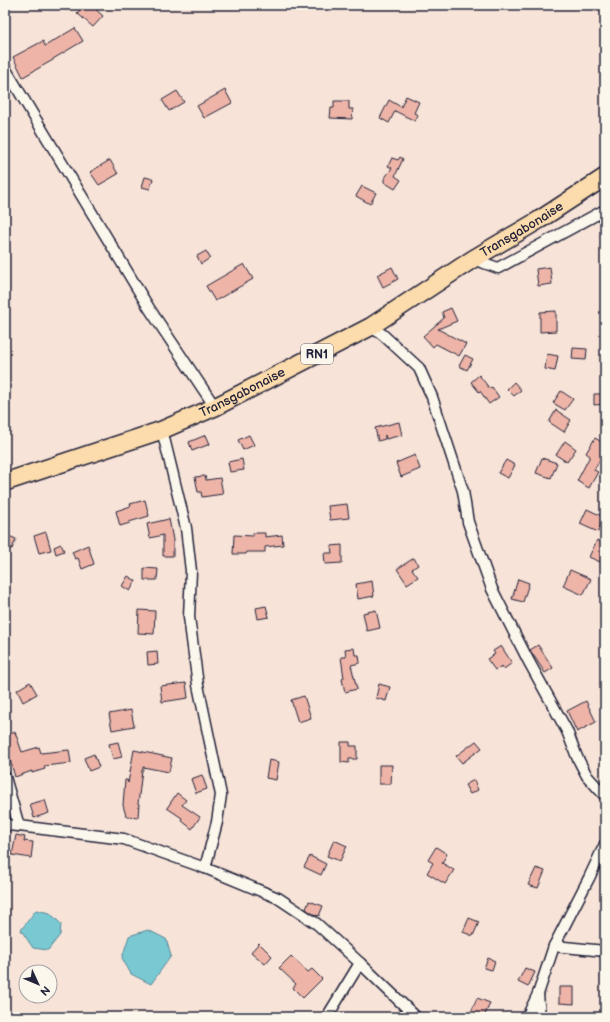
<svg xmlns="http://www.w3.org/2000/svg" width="610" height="1022" font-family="'Balsamiq Sans',sans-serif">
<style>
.water{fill:#79c9d3;stroke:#568696}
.building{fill:#eeb4a7;stroke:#22223b}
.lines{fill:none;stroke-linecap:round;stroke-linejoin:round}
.minor-casing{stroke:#22223b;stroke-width:13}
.trunk-casing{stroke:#22223b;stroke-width:20}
.minor{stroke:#fbf7ec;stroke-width:10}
.trunk{stroke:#fcdcac;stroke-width:17}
.labels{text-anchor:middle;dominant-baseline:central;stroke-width:4;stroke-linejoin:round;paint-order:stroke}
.shield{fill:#fbf7ec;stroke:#636270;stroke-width:1}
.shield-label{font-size:12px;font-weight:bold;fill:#22223b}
.street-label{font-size:13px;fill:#22223b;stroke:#fbf7ec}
</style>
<rect width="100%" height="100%" fill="#f7e3d7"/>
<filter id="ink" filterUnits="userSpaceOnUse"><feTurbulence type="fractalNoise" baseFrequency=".025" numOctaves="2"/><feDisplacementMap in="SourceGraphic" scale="8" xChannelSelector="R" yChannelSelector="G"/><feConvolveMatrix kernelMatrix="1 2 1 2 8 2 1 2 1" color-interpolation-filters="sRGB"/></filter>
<g filter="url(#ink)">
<g class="water">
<polygon points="36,910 50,913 61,924 60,935 48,950 33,948 21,930"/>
<polygon points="148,930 166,939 171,956 151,984 131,974 122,958 129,936"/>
</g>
<g class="building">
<polygon points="85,5 91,5 103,16 93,27 77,13"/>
<polygon points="75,28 83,41 53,59 53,60 23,77 13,57 43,41 45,46"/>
<polygon points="225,90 232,103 204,118 197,106"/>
<polygon points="177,91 184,102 169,111 162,100"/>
<polygon points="406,96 419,102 414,113 418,115 415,121 395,111 389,123 380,118 389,100 401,107"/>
<polygon points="334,101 349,101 349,109 353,109 352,119 330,118 331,108 334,108"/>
<polygon points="400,157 403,159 395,176 401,180 395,189 384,182 384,179 392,168 388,166 392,158 398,160"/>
<polygon points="110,160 118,174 99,185 90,172"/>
<polygon points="145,177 153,179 150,189 142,187"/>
<polygon points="362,186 376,193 370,204 356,196"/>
<polygon points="206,251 210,258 201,264 197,256"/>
<polygon points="244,264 253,279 215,301 206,286"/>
<polygon points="392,267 398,279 383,287 377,275"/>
<polygon points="550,267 552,284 538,286 536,269"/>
<polygon points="451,308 457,321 438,329 466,344 459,356 436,344 433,347 423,336 444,318 442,312"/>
<polygon points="556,311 556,331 540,332 540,312"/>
<polygon points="573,348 587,349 586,360 572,359"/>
<polygon points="547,354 558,356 555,371 545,369"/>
<polygon points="465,355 473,359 467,370 459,366"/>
<polygon points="479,375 490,389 492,387 499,397 489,404 480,391 479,392 471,382"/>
<polygon points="514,382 521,390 514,396 507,389"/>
<polygon points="561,391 573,399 565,410 553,403"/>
<polygon points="594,394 605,394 605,404 594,405"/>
<polygon points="556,410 571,420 564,432 549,422"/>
<polygon points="399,422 402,435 386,439 385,435 385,439 378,441 375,428"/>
<polygon points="206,435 210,444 192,451 189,442"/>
<polygon points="249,435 254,445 243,450 238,440"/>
<polygon points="595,438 605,444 605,451 594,470 598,472 589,488 577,481 590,456 586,453"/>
<polygon points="565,441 576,449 567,462 556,455"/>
<polygon points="415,455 420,469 401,477 396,463"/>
<polygon points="542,458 557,463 551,478 536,473"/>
<polygon points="242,459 244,470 230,472 228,462"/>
<polygon points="506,460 515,465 508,478 498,473"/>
<polygon points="205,476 206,480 220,478 223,494 202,497 201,492 198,492 195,477"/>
<polygon points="145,500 149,516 129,522 130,523 120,526 116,511 131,506 130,504"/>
<polygon points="347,504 349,518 330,520 328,506"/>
<polygon points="587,509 604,517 598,532 580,524"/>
<polygon points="169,519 173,540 173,556 163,556 163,535 150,538 147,524"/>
<polygon points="46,532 51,550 39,553 34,536"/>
<polygon points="253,533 265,533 265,537 282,535 283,545 265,547 265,552 247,552 246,554 233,554 234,535 253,536"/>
<polygon points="9,536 16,539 12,549 6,547"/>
<polygon points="597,540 605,544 605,551 600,562 589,557"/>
<polygon points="61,544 64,551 56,554 54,547"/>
<polygon points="88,545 94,564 82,569 78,558 75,559 72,552"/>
<polygon points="342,545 342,563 325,564 324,553 332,553 331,546"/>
<polygon points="414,558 418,565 412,569 418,577 407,584 397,569"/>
<polygon points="144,568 158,569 157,580 144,580"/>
<polygon points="570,570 591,579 583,595 563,586"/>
<polygon points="128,576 136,581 130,591 122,586"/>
<polygon points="518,579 529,583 523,602 512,599"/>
<polygon points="372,581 374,596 358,599 356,584"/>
<polygon points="266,606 269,617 258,619 256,608"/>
<polygon points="139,610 155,611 154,634 138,633"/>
<polygon points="376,610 380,628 367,631 363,613"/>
<polygon points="538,645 553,668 545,673 530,650"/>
<polygon points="501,646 512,663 504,669 502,666 495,670 487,659 495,654 493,651"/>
<polygon points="354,648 355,655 359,655 360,663 351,665 357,689 345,692 342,679 344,678 341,657 346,657 345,649"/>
<polygon points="157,651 158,664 148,665 147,652"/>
<polygon points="30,682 37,694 23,702 17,690"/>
<polygon points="186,683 188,698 162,702 160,686"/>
<polygon points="379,684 390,687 386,701 376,698"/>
<polygon points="304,696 311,718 298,722 291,700"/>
<polygon points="586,701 596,722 577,732 567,711"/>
<polygon points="131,710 134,726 112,730 109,714"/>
<polygon points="15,732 22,752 39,747 41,753 69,750 71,763 44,766 45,769 32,773 32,771 15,777 5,742 5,736"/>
<polygon points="476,741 482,748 462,763 456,756"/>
<polygon points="118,742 122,757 113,759 109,744"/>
<polygon points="341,742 350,742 350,746 357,746 357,759 349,759 349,763 341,762"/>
<polygon points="134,750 172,758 169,772 143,767 143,770 142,770 138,804 139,804 138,817 126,816 123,805 125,780 127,780 128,783"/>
<polygon points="94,754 99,767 89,771 84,758"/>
<polygon points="269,760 279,762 276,780 266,778"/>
<polygon points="379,765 392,765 391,784 379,784"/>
<polygon points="202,775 207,789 196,793 191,779"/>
<polygon points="474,780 478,790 470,794 465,785"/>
<polygon points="177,793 186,800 182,805 200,817 192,829 181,820 182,818 167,808"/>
<polygon points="45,800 49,813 34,818 30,804"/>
<polygon points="16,835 25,837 24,841 33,842 31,858 12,855"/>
<polygon points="334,840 347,846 340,861 327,856"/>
<polygon points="436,847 447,854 442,863 454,870 445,884 427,873 433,863 428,860"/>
<polygon points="310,856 326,864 321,875 304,867"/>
<polygon points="536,868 545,871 538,888 528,885"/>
<polygon points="309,901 323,906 319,916 313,914 306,909"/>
<polygon points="469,918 479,922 473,936 463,932"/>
<polygon points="259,943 272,956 265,964 251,952"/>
<polygon points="291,956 308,972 312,969 322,979 303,998 293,988 296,984 279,968"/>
<polygon points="488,958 495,961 492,970 484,968"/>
<polygon points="525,968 535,972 528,987 518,982"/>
<polygon points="559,987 574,987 574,1004 559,1003"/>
<polygon points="477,998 490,1003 484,1017 469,1017"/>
</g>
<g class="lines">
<g class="minor-casing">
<g id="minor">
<polyline points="5,68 149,308 215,407"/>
<polyline points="473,259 498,268 603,211 605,212"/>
<polyline points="370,327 382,334 419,368 432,397 463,491 468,522 492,589 528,660 567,731 577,757 587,776 605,796"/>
<polyline points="162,430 186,528 191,571 189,617 198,685 221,795 217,822 205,868"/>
<polyline points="5,777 19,826"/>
<polyline points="5,825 19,826 124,839 205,868 278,898 317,924 360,963 416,1017"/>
<polyline points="554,946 605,951"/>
<polyline points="538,994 540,1017"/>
<polyline points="327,1017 360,963"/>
<polyline points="527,1017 538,994 554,946 589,878 605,844"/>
</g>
</g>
<g class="trunk-casing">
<g id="trunk">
<path id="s1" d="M5,482L162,430L215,407L370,327L473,259L539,220L605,177"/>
</g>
</g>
<use href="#minor" class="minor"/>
<use href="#trunk" class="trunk"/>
</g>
</g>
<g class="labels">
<rect class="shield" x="301" y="344" width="32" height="20" rx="3"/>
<g class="shield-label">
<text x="317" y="354">RN1</text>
</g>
<g class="street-label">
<text stroke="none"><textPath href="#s1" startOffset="578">Transgabonaise</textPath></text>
<text stroke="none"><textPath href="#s1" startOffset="254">Transgabonaise</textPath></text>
</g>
</g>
<rect width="610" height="1022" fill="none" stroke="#fbf7ec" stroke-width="20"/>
<rect x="10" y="10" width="590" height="1002" fill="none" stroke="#22223b" stroke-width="1.5" filter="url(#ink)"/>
<g transform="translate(38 984) rotate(134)"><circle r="19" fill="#fbf7ec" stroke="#a4a2a5"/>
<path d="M0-3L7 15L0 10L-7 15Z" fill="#22223b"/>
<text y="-6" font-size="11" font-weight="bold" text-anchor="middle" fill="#22223b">N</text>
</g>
</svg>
